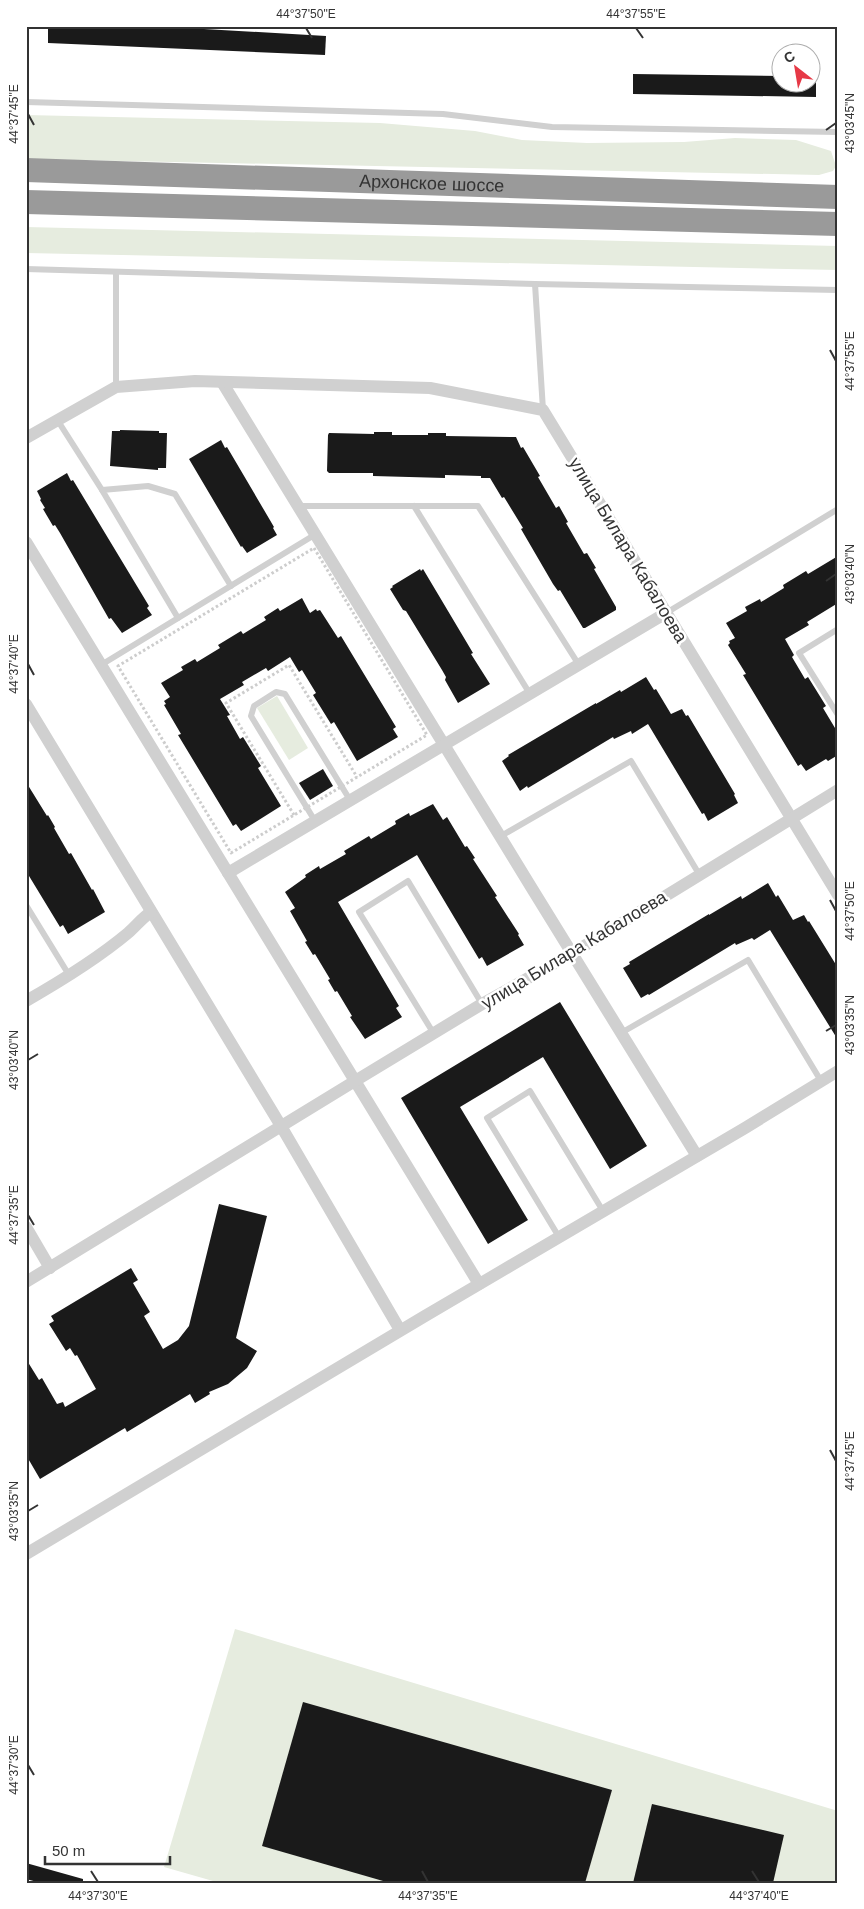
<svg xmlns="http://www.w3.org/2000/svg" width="864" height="1909" font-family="Helvetica,sans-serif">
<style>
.green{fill:#e6ecdf}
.building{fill:#1a1a1a}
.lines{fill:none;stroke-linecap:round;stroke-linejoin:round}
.path{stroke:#cdcdcd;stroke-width:3;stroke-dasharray:2.5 2.5;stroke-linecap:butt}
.lane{stroke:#d0d0d0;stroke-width:6}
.street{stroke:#d0d0d0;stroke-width:12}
.highway{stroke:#9a9a9a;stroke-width:24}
.ticks{fill:none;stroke:#333;stroke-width:2}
.labels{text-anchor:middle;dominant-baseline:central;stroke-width:5;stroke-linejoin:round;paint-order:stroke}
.street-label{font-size:18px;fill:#333;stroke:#fff}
.neatline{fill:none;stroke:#333;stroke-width:2}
.ticks-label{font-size:12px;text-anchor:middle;fill:#333}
</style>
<rect width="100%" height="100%" fill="#fff"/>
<g class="green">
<polygon points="26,115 380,123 475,131 522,140 587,143 684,142 735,138 796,140 831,151 836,166 833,171 819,175 26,159"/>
<polygon points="26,227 838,246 838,270 26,253"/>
<polygon points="277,696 308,748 289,760 257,708"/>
<polygon points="235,1629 838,1811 838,1883 220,1883 164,1867"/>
</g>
<g class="building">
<polygon points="48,26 152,26 326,36 325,55 48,43"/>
<polygon points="633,74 782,76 782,82 816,82 816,97 633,94"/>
<polygon points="120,430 159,431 159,433 167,433 166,468 158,468 158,470 110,466 112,431 120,431"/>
<polygon points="374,432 392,432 392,435 428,435 428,433 446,433 446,436 516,437 521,448 523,447 540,476 538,477 556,508 559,506 568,522 566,523 584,554 587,553 596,568 594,569 616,607 616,610 585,628 583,628 560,590 558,591 553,584 521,529 523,528 504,497 502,498 490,478 481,478 481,476 445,475 445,478 373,476 373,473 329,473 327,471 328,435 329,433 374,434"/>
<polygon points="221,440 225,448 227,447 274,527 273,528 277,535 247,553 242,546 241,547 189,459"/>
<polygon points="67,473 71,481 73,480 149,606 147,608 152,615 122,633 111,618 109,619 60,533 55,525 53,526 43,509 45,508 40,500 41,499 37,491"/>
<polygon points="838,556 838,603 807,622 809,625 785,639 794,655 792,657 805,679 808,677 826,706 823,708 838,733 838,755 828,761 826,759 806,771 801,764 798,766 743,675 746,674 728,645 730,643 729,641 735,638 726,623 747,611 745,607 760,599 761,602 784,588 783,585 806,571 808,574"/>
<polygon points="420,569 421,571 423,569 473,653 471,654 490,684 458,703 445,680 446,677 442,670 406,611 403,610 390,589 393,587 392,586"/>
<polygon points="302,598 310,613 316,609 317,611 320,610 338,638 341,636 396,727 393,729 398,737 357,761 334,722 331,724 313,695 316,693 302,670 299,672 290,657 268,671 266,668 242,682 244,685 220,699 230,715 227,716 240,739 243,737 261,766 258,768 281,806 241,831 236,824 233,826 178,735 181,734 164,705 166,704 164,701 170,697 161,683 183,670 181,667 195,659 197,662 220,648 218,645 241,631 243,634 266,620 264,617 278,608 280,611"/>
<polygon points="646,677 654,690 656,689 671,714 682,709 686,716 688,715 735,794 734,795 738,803 708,821 704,813 702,814 648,724 632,734 631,731 614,739 613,737 528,788 527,786 520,791 502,761 509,756 508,755 596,703 596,704 620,690 621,692"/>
<polygon points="323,769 333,786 310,800 299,783"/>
<polygon points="26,782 47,816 48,815 55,827 54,828 69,854 71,853 92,890 93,889 105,912 68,934 63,925 60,927 26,871"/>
<polygon points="433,804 443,820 447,817 465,847 467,846 475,858 473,859 497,896 495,897 519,934 518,935 524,945 487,966 482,957 479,959 417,855 338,902 399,1006 396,1008 402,1017 365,1039 350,1017 352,1016 337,991 335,992 328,980 330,979 315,954 313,955 305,942 307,941 290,911 295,908 285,892 306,877 305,875 319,866 320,869 346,854 344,851 369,836 371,839 396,824 395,821 409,813 410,816"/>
<polygon points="768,883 776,897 778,895 793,920 804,915 808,922 809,921 838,968 838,1040 770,930 754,940 752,938 736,945 735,943 649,995 648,994 641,998 623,968 630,964 629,962 709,914 709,915 741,896 742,899"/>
<polygon points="560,1002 647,1146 610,1169 543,1057 460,1107 528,1220 488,1244 401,1098"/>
<polygon points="219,1204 267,1216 236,1338 257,1351 247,1368 228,1384 209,1392 210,1394 195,1403 190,1394 127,1432 125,1428 40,1479 26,1455 26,1359 39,1380 42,1378 57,1404 63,1402 65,1407 96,1389 77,1355 75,1356 70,1348 66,1351 49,1324 54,1321 51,1316 131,1268 138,1280 133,1283 150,1312 144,1316 163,1349 178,1340 189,1326"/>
<polygon points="303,1702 612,1790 585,1883 390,1883 262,1846"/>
<polygon points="652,1804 784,1835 773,1883 633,1883"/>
<polygon points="26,1863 83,1879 83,1883 41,1883 26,1879"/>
</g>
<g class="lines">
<g class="path">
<polygon points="314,548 427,735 231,853 118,666"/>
<polyline points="294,815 226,703 289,665 357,777"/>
</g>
<g class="lane">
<polyline points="26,102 443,114 552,127 838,132"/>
<polyline points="26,269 535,284 838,290"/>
<polyline points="116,272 116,387"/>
<polyline points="535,284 543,410"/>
<polyline points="58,421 102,490"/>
<polyline points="298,506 478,506 579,665"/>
<polyline points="414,506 530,694"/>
<polyline points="666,613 838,509"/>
<polyline points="178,618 102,490 148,486 175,494 231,586"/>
<polyline points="838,629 799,653 838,715"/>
<polyline points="101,665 316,534"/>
<polyline points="315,821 251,716 254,706 276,692 285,694 350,800"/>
<polyline points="501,836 631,761 699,874"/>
<polyline points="26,905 69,975"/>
<polyline points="621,1033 748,960 821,1081"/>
<polyline points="434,1034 359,912 408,881 482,1004"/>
<polyline points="559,1237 487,1118 530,1091 603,1211"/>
</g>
<g class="street">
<path d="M222,382C381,640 537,899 697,1156"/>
<polyline points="26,438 116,387 195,381 430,388 543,410 838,895"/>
<polyline points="26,542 479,1284"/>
<polyline points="26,704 281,1126 400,1330"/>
<polyline points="228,873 666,613"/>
<path d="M26,1001C61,981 97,959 128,933C136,926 142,918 151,912"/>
<polyline points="26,1227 50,1268"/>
<polyline points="26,1282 355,1081 482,1004 571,954 838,790"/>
<polyline points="26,1554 425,1316 745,1128 838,1071"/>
</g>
<g class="highway">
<path id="s1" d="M26,170L838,197"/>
<polyline points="26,202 838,224"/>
</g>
</g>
<path class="ticks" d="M306,28L312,38M636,28L643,38M28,114L34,125M826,130L836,123M830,350L836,361M826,581L836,574M28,664L34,675M830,900L836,911M826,1031L836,1025M28,1060L38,1054M28,1215L34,1225M830,1450L836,1461M28,1511L38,1505M28,1765L34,1775M91,1871L98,1882M422,1871L428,1882M752,1871L759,1882"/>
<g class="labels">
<g class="street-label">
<text stroke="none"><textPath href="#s1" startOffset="406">Архонское шоссе</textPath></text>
<text transform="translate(628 550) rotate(59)">улица Билара Кабалоева</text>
<text transform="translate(574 950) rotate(-31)">улица Билара Кабалоева</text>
</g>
</g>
<rect width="864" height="1909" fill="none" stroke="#ffffff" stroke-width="55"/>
<g transform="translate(796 68) rotate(329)"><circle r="24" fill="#ffffff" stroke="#adadad"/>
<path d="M0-4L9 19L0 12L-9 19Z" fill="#e63946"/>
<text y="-8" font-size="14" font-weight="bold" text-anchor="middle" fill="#333333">С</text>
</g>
<path d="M45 1856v8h125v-8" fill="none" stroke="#333333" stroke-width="2.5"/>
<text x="52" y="1856" font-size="15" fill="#333333" stroke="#ffffff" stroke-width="4" paint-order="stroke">50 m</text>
<rect x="28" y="28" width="808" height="1854" class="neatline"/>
<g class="ticks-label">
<text x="306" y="18">44°37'50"E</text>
<text x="636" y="18">44°37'55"E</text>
<text transform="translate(14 114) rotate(-90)" y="4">44°37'45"E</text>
<text transform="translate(850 123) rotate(-90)" y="4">43°03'45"N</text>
<text transform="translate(850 361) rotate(-90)" y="4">44°37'55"E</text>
<text transform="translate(850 574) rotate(-90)" y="4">43°03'40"N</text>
<text transform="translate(14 664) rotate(-90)" y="4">44°37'40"E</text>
<text transform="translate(850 911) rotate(-90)" y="4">44°37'50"E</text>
<text transform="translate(850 1025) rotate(-90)" y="4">43°03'35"N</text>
<text transform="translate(14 1060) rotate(-90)" y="4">43°03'40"N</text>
<text transform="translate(14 1215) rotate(-90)" y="4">44°37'35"E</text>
<text transform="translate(850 1461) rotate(-90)" y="4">44°37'45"E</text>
<text transform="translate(14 1511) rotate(-90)" y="4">43°03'35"N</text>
<text transform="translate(14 1765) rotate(-90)" y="4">44°37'30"E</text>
<text x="98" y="1900">44°37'30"E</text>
<text x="428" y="1900">44°37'35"E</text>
<text x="759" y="1900">44°37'40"E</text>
</g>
</svg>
